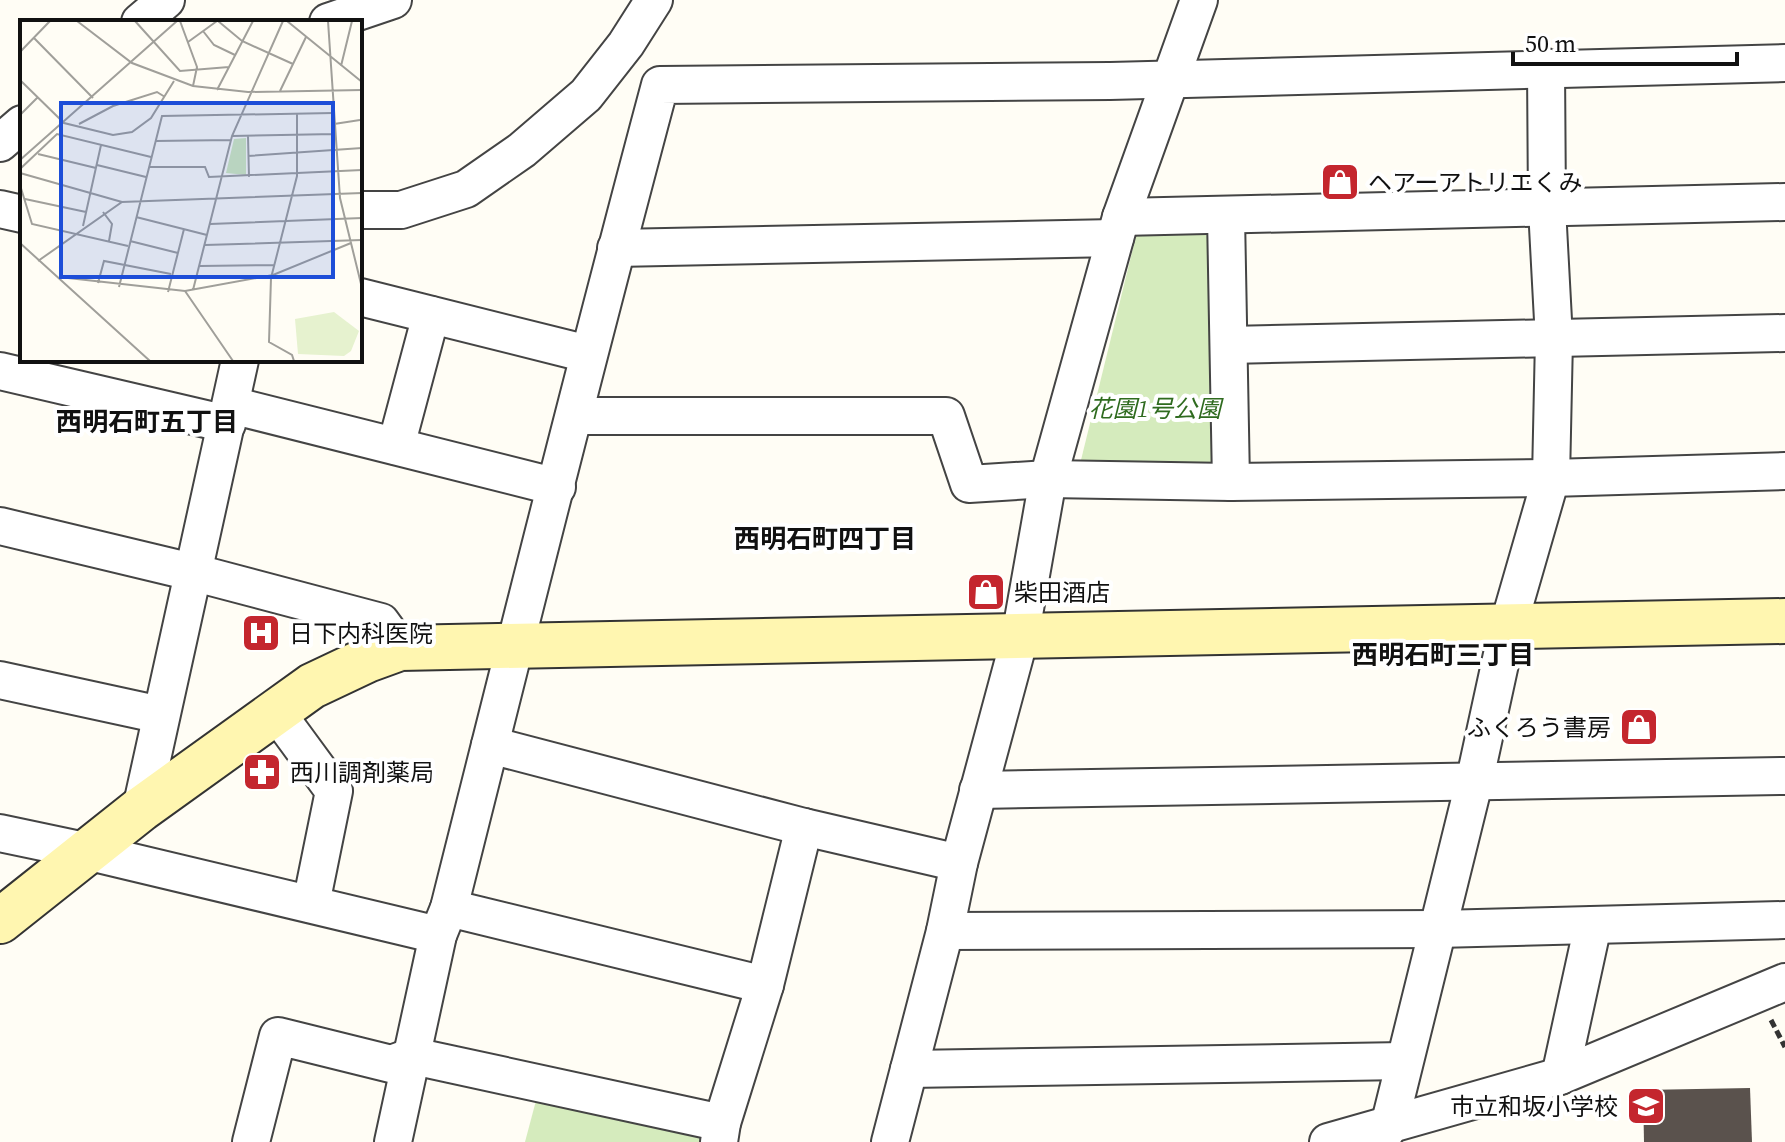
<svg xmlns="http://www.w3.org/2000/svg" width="1785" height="1142" font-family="'Source Serif 4','Noto Sans JP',serif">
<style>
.green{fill:#d5ebbd}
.building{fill:#5a524d}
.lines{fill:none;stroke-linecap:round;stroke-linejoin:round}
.street-casing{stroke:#444;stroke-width:40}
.secondary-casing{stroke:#333;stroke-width:48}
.path{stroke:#333;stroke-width:5;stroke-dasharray:8 4;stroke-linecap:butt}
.street{stroke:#fff;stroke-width:36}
.secondary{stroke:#fff6b0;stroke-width:44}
.labels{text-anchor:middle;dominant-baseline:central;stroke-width:8;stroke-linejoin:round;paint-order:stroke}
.poi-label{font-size:24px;fill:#111;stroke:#fff;text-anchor:start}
.park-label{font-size:24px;font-style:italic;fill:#2f6b1f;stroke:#fff}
.neighbourhood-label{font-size:26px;font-weight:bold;fill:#111;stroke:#fff}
.inset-road{fill:none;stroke:#a09f9a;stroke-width:2}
.view{fill:#1d4ed8;fill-opacity:0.15;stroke:#1d4ed8;stroke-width:4}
.inset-edge{fill:none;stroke:#111;stroke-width:4}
</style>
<rect width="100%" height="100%" fill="#fffdf5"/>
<g class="green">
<polygon points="1216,227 1216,470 1098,468 1081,460 1137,232"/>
<polygon points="538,1093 704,1131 702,1142 525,1142"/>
</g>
<polygon class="building" points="1750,1088 1752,1142 1644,1142 1643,1090"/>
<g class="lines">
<g class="street-casing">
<g id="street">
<polyline points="140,22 166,0"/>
<polyline points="328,22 393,0"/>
<polyline points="0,143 22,124"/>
<polyline points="0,209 22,214"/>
<polyline points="360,210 401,210 466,189 522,150 586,95 626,44 654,0"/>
<polyline points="1226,216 1231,482"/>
<polyline points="1121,217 1785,202"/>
<polyline points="616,248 1115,238"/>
<polyline points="360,297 588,354"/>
<polyline points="1229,345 1785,333"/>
<polyline points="0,371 227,424"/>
<polyline points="231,405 557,487"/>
<polyline points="574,416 946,416 969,484 1048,479 1231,482 1551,478 1785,471"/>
<polyline points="396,446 431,315"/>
<polyline points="0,526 192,572 381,622 400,648"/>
<polyline points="0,680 161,715"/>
<polyline points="276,712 334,791 311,904"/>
<polyline points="490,745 804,827 959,863"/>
<polyline points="978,790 1785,776"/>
<polyline points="141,809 240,360"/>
<polyline points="0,833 90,852 438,935"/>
<polyline points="449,908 765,985"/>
<polyline points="945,931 1438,929 1785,920"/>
<polyline points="909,1069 1404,1061"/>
<polyline points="1560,1076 1593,925"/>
<polyline points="251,1142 278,1036 391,1064 413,1056 722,1123"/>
<path d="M393,1142L438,935L449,908C518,633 587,358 660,85L1110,81L1785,63"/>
<polyline points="719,1142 722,1123 765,985 804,827"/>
<polyline points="890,1142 945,931 959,863 1020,637 1048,479 1121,217 1199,0"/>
<polyline points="1328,1142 1560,1076 1785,982"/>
<polyline points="1379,1142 1389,1126 1474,783 1508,627 1551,478 1554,339 1547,208 1546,67"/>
</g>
</g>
<g class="secondary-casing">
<polyline id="secondary" points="0,921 141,809 312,686 367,660 400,648 1785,621"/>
</g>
<polyline class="path" points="1771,1020 1785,1047"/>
<use href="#street" class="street"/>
<use href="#secondary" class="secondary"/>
</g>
<defs>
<g id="shop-square" transform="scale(2)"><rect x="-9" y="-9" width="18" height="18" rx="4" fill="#c4262e" stroke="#fff"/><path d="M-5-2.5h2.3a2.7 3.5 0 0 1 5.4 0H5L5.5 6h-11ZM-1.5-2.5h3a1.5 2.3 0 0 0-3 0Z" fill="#fff"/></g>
<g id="hospital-square" transform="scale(2)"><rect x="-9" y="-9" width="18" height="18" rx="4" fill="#c4262e" stroke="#fff"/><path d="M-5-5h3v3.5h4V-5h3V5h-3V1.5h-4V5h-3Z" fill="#fff"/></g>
<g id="pharmacy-square" transform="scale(2)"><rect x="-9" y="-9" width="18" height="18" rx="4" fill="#c4262e" stroke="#fff"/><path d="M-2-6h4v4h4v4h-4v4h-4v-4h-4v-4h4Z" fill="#fff"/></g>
<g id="school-square" transform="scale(2)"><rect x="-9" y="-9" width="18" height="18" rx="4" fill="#c4262e" stroke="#fff"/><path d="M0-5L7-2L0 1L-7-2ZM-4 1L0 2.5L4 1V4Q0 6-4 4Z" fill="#fff"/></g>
</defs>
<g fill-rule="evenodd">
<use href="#shop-square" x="1340" y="182"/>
<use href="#shop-square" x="986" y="592"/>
<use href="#hospital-square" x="261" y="633"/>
<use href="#shop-square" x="1639" y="727"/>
<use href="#pharmacy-square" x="262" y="772"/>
<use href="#school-square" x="1646" y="1106"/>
</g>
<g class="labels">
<g class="poi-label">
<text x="1368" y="182">ヘアーアトリエくみ</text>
<text x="1014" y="592">柴田酒店</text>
<text x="289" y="633">日下内科医院</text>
<text x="1611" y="727" text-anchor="end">ふくろう書房</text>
<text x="290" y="772">西川調剤薬局</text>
<text x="1618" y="1106" text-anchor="end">市立和坂小学校</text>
</g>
<g class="park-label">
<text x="1155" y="408">花園1号公園</text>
</g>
<g class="neighbourhood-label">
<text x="147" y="422">西明石町五丁目</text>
<text x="825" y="539">西明石町四丁目</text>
<text x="1443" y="655">西明石町三丁目</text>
</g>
</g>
<g transform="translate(20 20)">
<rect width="342" height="342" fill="#fffdf5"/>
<path d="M226,118V155L206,153L214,119Z" fill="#d5ebbd"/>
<path d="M314,292L339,311L331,331L324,336L278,334L275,299Z" fill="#e6f2cf"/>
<path class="inset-road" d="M57,1L112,43L173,66L228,72L342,70M115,1L160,51L209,47M160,1L177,47L173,66M198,1L222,21L273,44M267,1L342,62M308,1L320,178L342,268M183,11L194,25L215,35M14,18L73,78M168,22L197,1M0,32L30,1M321,46L332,1M0,60L44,103L93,115L112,112L131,98L154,61M197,70L233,1M260,71L286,17M0,95L18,77M59,104L93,86L137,72L145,77M314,104L340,100M212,116L315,114M228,116L229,157M135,121L211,120M18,134L76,148M228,136L342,128M0,140L157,1M77,145L126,157M129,147H185L189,157L342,150M0,149L37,114L131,137M0,153L102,182M0,165L12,204L108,226M5,179L66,192M83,192L92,204L89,221M116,197L187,215M190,204L342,198M63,206L81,125M110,221L158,233M0,223L130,341M185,225L342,220M18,241L102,182L342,173M180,246L255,245M39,257L165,271L253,255L331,223M78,263L84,241L151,254M99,267L142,96L313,93M173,270L212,116L263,1M165,271L213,341M148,272L164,209M274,341L272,335L249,322L251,258L277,156V94"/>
<path class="view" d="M41,83H313V257H41Z"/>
<rect width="342" height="342" class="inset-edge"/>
</g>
<path d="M1513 52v12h224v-12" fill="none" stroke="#111111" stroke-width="4"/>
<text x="1525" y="52" font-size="24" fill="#111111" stroke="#ffffff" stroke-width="6" paint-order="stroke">50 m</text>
</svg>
